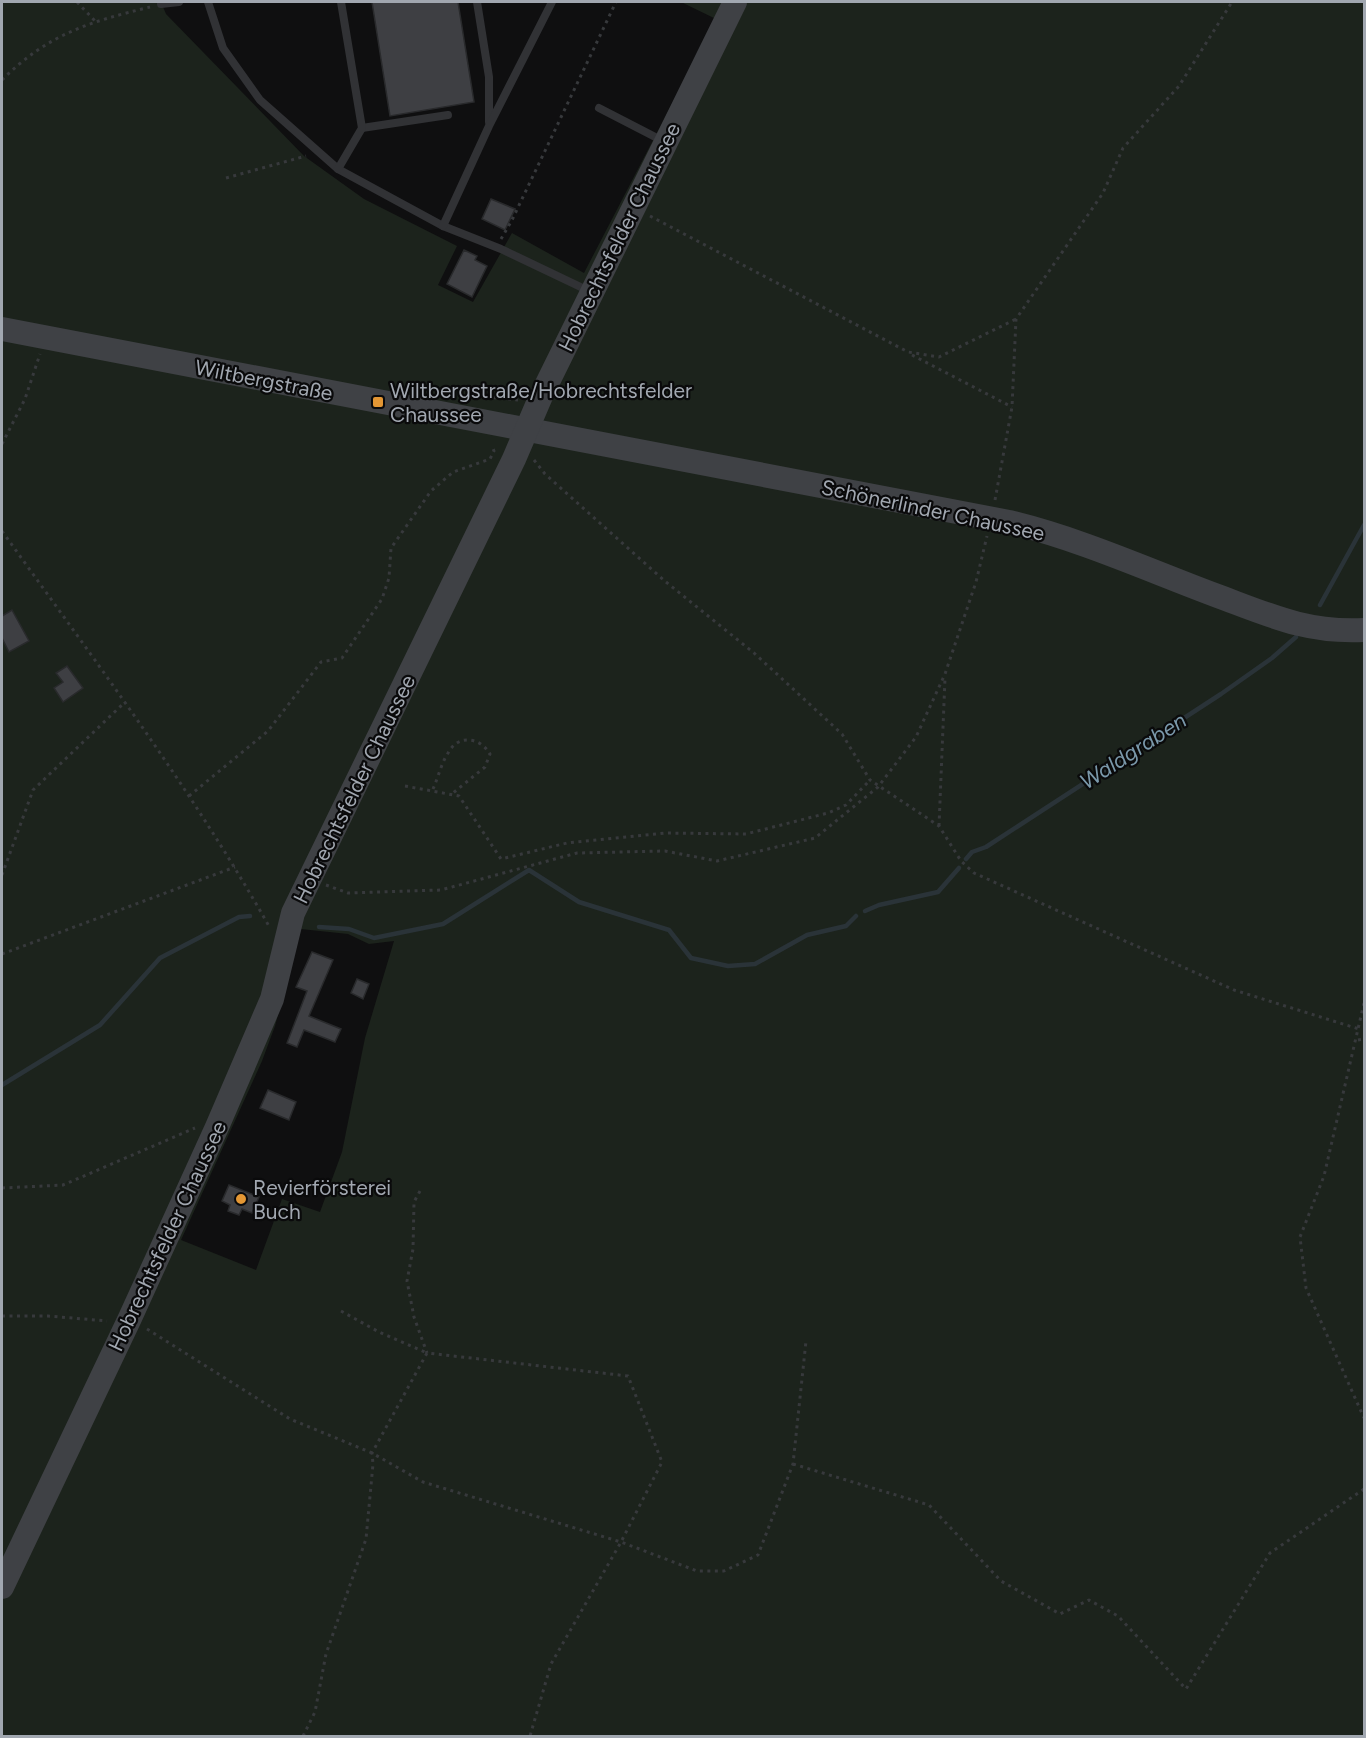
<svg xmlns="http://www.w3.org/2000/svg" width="1366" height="1738" font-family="Figtree,sans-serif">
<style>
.green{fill:#1c231c;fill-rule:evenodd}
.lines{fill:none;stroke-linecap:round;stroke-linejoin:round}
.stream{stroke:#2a3338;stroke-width:4.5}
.building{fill:#3e3f43;stroke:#292a2c;stroke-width:1.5}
.path{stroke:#37393c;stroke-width:3;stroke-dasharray:3 4.5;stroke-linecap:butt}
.lane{stroke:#313235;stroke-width:8}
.secondary{stroke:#3f4145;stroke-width:24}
.poi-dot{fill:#e49734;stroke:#0a0a0b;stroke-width:2}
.labels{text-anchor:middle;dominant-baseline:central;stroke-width:4.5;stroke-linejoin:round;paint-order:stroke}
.street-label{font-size:21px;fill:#a1a7b0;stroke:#0a0a0b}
.poi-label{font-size:21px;fill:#a1a7b0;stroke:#0a0a0b;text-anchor:start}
.water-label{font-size:22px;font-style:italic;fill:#7a98aa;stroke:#0a0a0b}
</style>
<rect width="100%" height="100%" fill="#0f0f10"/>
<path class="green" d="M2,2H161L166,14L304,156L364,199L457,246L438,285L473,302L512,233L584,273L716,19L681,2H1364V1736H2ZM301,929L348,934L369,944L394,941L365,1038L342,1152L320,1212L282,1199L256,1270L181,1240L262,1061L275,1026Z"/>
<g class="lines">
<g class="stream">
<polyline points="1320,605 1364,525"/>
<polyline points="966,859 972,852 986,847 1221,694 1272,658 1296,637"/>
<polyline points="865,911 879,905 938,892 959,868"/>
<polyline points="319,927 349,929 374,938 443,924 529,870 579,902 669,930 691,958 728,966 755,964 807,935 846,926 856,916"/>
<polyline points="2,1085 100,1025 160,958 239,917 250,916"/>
</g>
</g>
<g class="building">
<polygon points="372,2 458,2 474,102 390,116"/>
<polygon points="491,199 515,209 505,230 482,219"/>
<polygon points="464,250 477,256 475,260 487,266 472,297 447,284"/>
<polygon points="12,610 29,641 9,652 2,638 2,616"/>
<polygon points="67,666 83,688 63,702 54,688 63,682 56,673"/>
<polygon points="312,952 333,960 309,1016 341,1029 335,1042 304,1030 297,1047 287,1043 307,991 296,987"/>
<polygon points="357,979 369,984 363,999 351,993"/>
<polygon points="268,1090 296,1102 289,1120 260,1108"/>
<polygon points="229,1185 259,1197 252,1213 242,1209 239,1215 228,1211 230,1205 222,1201"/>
</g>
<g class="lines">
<g class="path">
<polyline points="77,2 95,21"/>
<path d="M2,80C48,34 89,22 150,7"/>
<polyline points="226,178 306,156"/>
<polyline points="650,216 908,352 939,357 1016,319"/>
<polyline points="501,239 512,220 616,2"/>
<polyline points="912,355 1012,407"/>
<polyline points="478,396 518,400"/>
<polyline points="2,444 25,399 40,354"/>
<polyline points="534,460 545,474 666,582 754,653 842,734 870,780 939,826 961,861 974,873 1234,990 1359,1029"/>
<polyline points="995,500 1012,407 1016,319 1103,193 1123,148 1179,86 1232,2"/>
<path d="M2,531C95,661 191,788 270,928"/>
<polyline points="405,786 459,796 501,859 567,843 665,833 746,834 828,813 846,805 870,780"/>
<path d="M433,789C438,778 441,764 448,753C458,734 480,737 490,754L485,767L453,793"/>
<polyline points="189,796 268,731 321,662 342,658 382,599 389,578 391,548 431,491 453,472 490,459 494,451 492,446"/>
<polyline points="939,826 945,678"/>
<polyline points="2,875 33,790 125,702"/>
<polyline points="326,885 348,893 441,890 577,853 665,851 717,861 815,838 878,787 916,737 945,674 976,582 987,536"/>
<polyline points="2,954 235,867"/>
<polyline points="1364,1003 1324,1176 1300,1237 1306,1288 1364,1418"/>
<polyline points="1358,1040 1364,1039"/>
<polyline points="2,1188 63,1185 195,1128"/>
<polyline points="420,1191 414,1202 413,1249 407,1281 414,1317 427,1353"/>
<polyline points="341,1311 379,1332 427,1353"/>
<polyline points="2,1316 48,1316 107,1321"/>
<polyline points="147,1329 290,1419 372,1453 423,1482 621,1542 697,1571 724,1571 758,1555 793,1464 806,1341"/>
<polyline points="793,1464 929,1505 1001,1581 1060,1614 1089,1600 1118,1616 1186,1689 1270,1553 1364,1489"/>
<polyline points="303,1736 315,1712 326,1654 366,1539 373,1464 372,1453 427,1353 628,1376 662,1462 621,1542 551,1664 530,1736"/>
</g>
<g class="lane">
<polyline points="208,2 223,48 260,100 338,169 443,226 501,249 589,291"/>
<polyline points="477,2 489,77 489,122"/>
<polyline points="161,4 179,2"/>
<polyline points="599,108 663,141"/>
<polyline points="362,128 448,115"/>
<polyline points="338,169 362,128 341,2"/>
<polyline points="443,226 489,126 552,2"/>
</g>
<g class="secondary">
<path d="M2,329L1009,522C1080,539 1148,570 1215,595C1269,615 1306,633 1364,630"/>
<polyline points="2,1587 130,1318 217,1127 272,999 293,913 514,459 541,396 735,2"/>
</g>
</g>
<g class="poi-dot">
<rect x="372" y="396" width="12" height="12" rx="3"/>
<circle cx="241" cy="1199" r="6"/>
</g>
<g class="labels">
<g class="street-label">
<text transform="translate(619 237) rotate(-64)">Hobrechtsfelder Chaussee</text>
<text transform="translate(264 380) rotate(11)">Wiltbergstraße</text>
<text transform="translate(933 510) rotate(12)">Schönerlinder Chaussee</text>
<text transform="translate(354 789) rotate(-64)">Hobrechtsfelder Chaussee</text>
<text transform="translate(167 1236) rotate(-65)">Hobrechtsfelder Chaussee</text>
</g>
<g class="poi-label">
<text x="390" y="390">Wiltbergstraße/Hobrechtsfelder<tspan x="390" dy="24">Chaussee</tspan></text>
<text x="253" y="1187">Revierförsterei<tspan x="253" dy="24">Buch</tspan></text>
</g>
<g class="water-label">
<text transform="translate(1133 751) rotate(-33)">Waldgraben</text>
</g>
</g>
<rect width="1366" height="1738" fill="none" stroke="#a1a7b0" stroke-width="6"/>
</svg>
